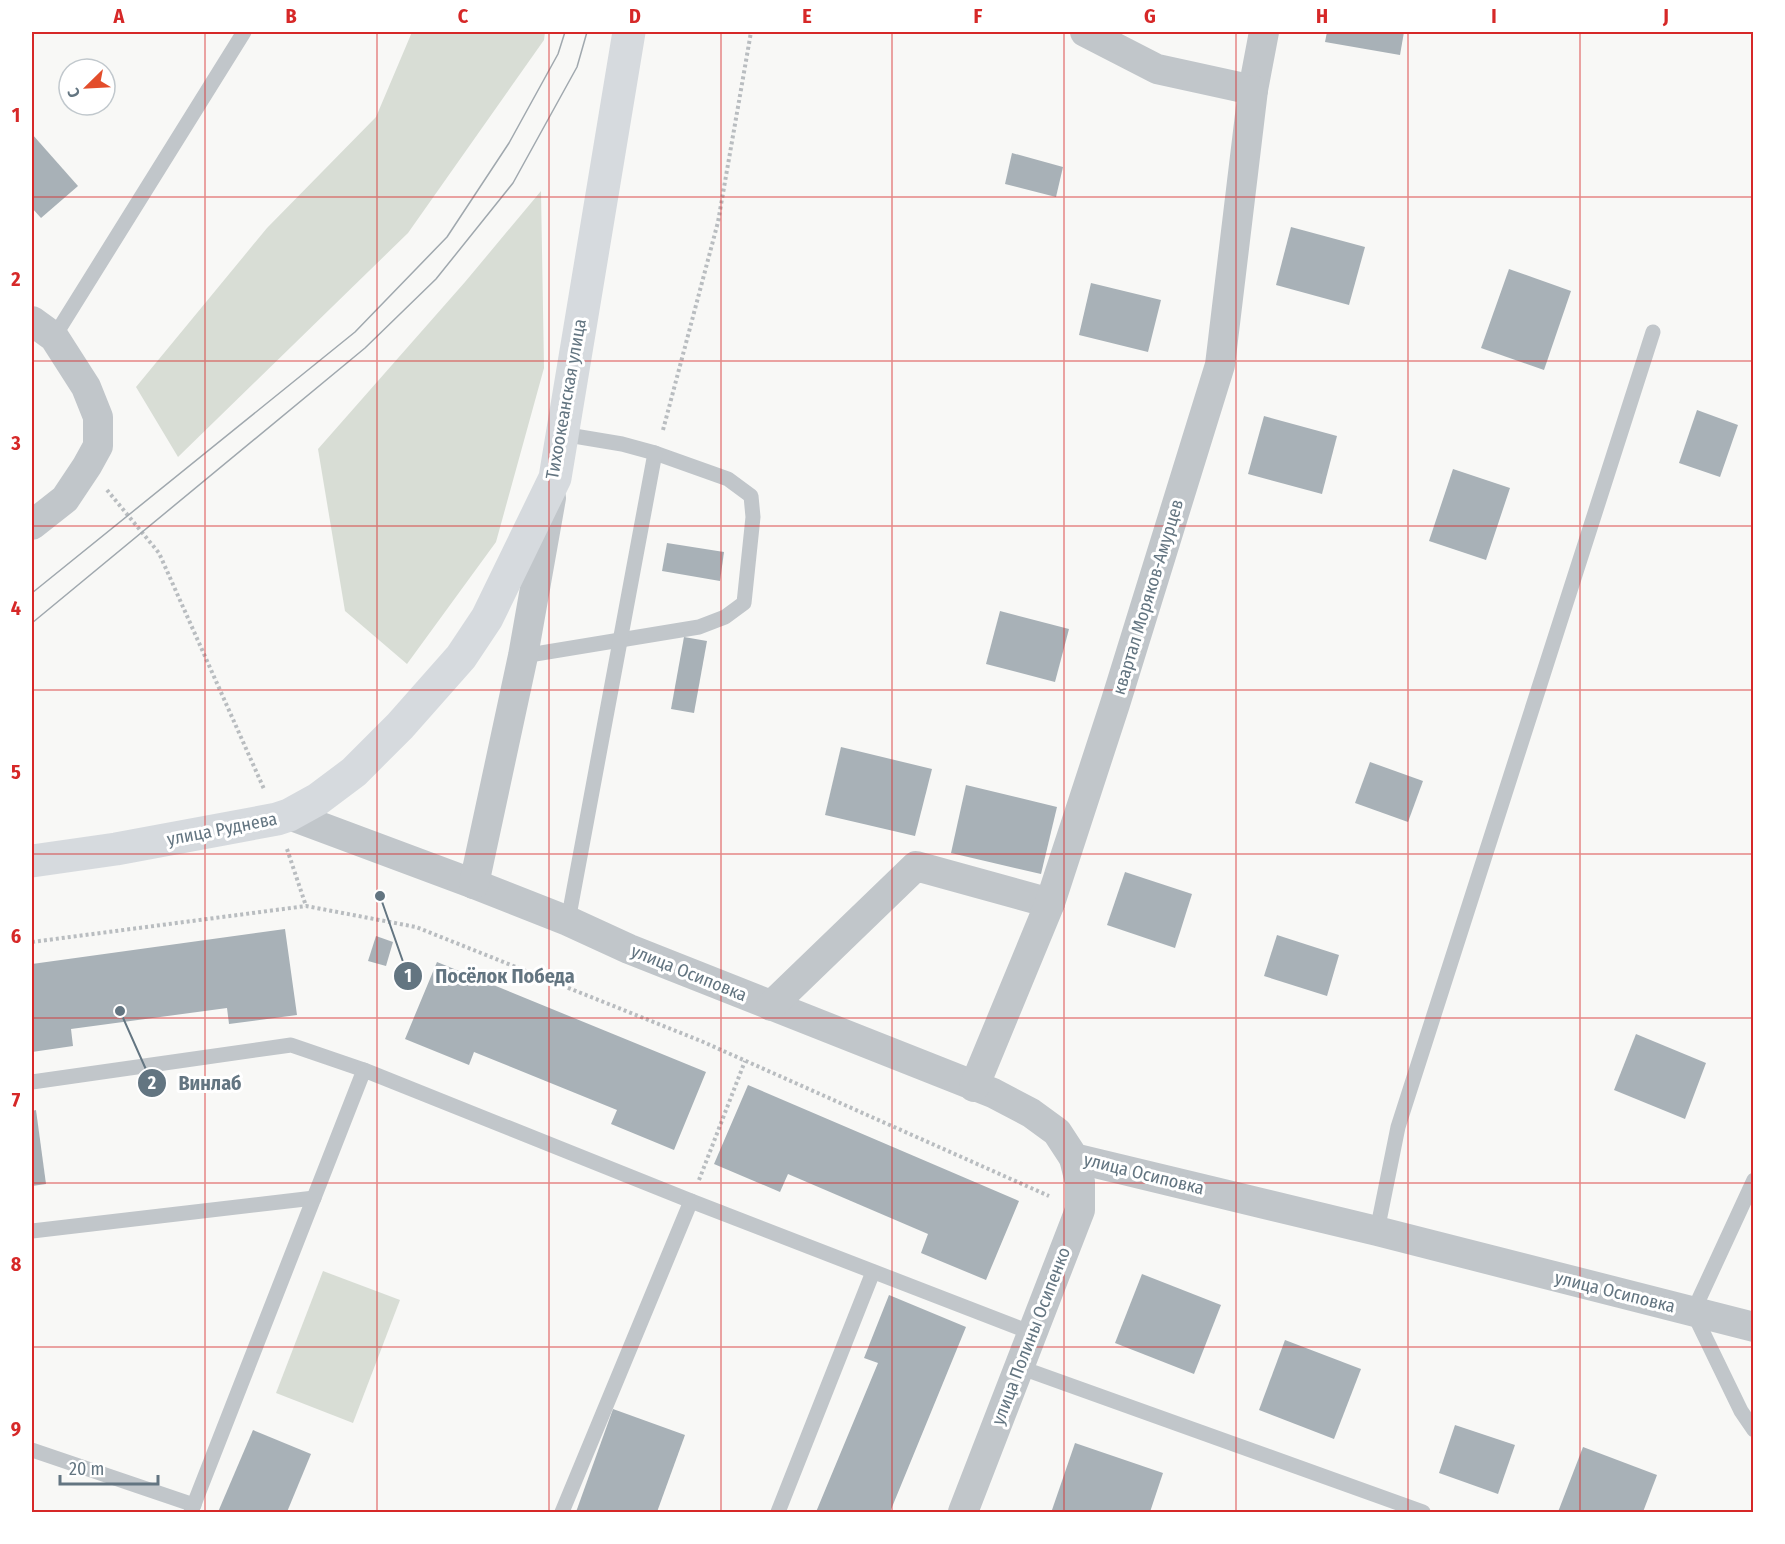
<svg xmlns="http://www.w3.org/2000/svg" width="1785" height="1544" font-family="'Fira Sans Condensed',sans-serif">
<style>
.green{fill:#d8ddd5}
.building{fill:#a8b1b7}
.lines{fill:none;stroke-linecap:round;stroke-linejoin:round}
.path{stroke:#b9bdc0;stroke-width:4;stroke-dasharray:3 3;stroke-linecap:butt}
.service{stroke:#c1c6ca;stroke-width:15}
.minor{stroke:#c1c6ca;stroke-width:30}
.secondary{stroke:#d6dade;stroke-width:33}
.tram{stroke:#a0a8ae;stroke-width:1.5}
.grid{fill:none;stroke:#d62828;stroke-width:1.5;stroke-opacity:0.55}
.labels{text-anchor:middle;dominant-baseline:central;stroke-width:6;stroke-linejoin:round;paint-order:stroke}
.street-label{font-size:18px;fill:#637581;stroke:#fff}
.leader{fill:none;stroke:#637581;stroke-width:2}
.callout-dot{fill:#637581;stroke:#fff;stroke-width:2}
.mark-label{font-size:18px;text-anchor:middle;font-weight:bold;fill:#fff}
.callout-label{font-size:20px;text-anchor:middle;font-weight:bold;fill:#637581;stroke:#fff;stroke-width:6;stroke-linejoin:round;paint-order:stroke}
.neatline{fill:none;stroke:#d62828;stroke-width:2}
.grid-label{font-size:20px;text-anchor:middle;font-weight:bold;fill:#d62828}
</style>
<rect width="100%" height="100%" fill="#f8f8f6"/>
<g class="green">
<polygon points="412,32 545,32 544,40 408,233 178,457 136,387 267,228 376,117"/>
<polygon points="541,191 544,368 496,542 407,664 345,611 318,449 465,282"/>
<polygon points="323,1271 400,1300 353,1423 276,1393"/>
</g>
<g class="building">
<polygon points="1327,32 1404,32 1400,55 1325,42"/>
<polygon points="32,134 78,186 41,218 32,208"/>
<polygon points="1012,153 1063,167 1056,197 1005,184"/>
<polygon points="1291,227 1365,247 1349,305 1276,285"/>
<polygon points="1509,269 1571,291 1544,370 1481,348"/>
<polygon points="1091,283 1161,300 1148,352 1079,335"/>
<polygon points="1697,410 1738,425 1720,477 1679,463"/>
<polygon points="1264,416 1337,436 1322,494 1248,474"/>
<polygon points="1453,469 1510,488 1486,560 1429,541"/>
<polygon points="667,543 724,552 720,581 662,571"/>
<polygon points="1000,611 1069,629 1055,682 986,664"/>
<polygon points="684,637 707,641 694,713 671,709"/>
<polygon points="841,747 932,769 915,836 825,815"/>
<polygon points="1370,762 1423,781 1408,822 1355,803"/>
<polygon points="966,785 1057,807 1041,874 951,853"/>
<polygon points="1125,872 1192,894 1175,948 1107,925"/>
<polygon points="285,929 297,1015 229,1024 227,1008 71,1029 73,1046 32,1052 32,964"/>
<polygon points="1277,935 1339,955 1327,996 1264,976"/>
<polygon points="376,936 393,942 386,966 368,961"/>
<polygon points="437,962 706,1072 674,1150 611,1124 617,1110 474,1052 469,1065 405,1039"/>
<polygon points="1636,1034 1706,1063 1685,1119 1614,1090"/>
<polygon points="748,1085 1019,1201 986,1280 921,1253 928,1234 788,1174 780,1192 714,1164"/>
<polygon points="36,1110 46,1184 32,1186 32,1111"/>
<polygon points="1142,1274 1221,1305 1194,1374 1115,1343"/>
<polygon points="889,1295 966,1327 890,1512 816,1512 878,1363 864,1358"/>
<polygon points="1285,1340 1361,1369 1334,1439 1259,1410"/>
<polygon points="613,1409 685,1435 657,1512 576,1512"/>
<polygon points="1455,1425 1515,1445 1498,1494 1439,1473"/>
<polygon points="253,1430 311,1454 287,1512 218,1512"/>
<polygon points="1075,1443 1163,1473 1150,1512 1060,1512 1052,1510"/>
<polygon points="1583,1447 1657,1475 1643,1512 1558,1512"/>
</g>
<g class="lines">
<g class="path">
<polyline points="663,430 718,222 751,32"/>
<polyline points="107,490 159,553 264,789"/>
<polyline points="287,849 306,906"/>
<polyline points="32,942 306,906 416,927 701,1041 1049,1196"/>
<polyline points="699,1180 745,1061"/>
</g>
<g class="service">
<polyline points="54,337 244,32"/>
<polyline points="523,656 699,627 725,617 744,603 753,517 751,496 728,479 655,453 622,444 562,434"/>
<polyline points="568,921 655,453"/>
<polyline points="32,1082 291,1045 364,1070"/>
<polyline points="1754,1180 1693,1312 1741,1411 1754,1430"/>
<polyline points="32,1231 314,1198"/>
<polyline points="1377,1231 1398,1127 1653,332"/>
<polyline points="1019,1367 1423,1512"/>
<polyline points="32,1450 194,1505"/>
<polyline points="191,1512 364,1070 691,1201 1032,1333"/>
<polyline points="562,1512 691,1201"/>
<polyline points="778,1512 873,1272"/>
</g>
<g class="minor">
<polyline points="1085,32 1157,69 1253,90 1264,32"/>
<polyline points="32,321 54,337 86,387 98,417 98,446 87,466 65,499 32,525"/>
<polyline points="289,815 474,884 568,921 629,949 993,1093 1031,1113 1057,1132 1074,1158 1377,1231 1754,1327"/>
<polyline points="474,884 523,656 551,498"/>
<polyline points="771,1006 916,866 1050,903"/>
<polyline points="974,1087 1050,903 1115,704 1220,365 1253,90"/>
<polyline points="963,1512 1080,1210 1080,1182 1074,1158"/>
</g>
<polyline class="secondary" points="32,861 116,849 277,819 289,815 318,799 354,772 400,726 461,657 487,618 555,478 629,32"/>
<g class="tram">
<polyline points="32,593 355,332 447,237 509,143 558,54 565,32"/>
<polyline points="32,623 365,348 436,279 513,183 577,67 587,32"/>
</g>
</g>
<path class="grid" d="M205,32V1512M377,32V1512M549,32V1512M721,32V1512M892,32V1512M1064,32V1512M1236,32V1512M1408,32V1512M1580,32V1512M32,197H1754M32,361H1754M32,526H1754M32,690H1754M32,854H1754M32,1018H1754M32,1183H1754M32,1347H1754"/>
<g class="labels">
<g class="street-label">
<text transform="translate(566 399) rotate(-80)">Тихоокеанская улица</text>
<text transform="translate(1148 597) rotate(-73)">квартал Моряков-Амурцев</text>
<text transform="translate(222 829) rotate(-11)">улица Руднева</text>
<text transform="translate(689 973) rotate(22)">улица Осиповка</text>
<text transform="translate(1144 1174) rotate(14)">улица Осиповка</text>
<text transform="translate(1615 1292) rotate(14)">улица Осиповка</text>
<text transform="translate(1031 1336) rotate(-69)">улица Полины Осипенко</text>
</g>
</g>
<path class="leader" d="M380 896L408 976M120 1011L152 1083"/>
<g class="callout-dot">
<circle cx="380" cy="896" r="6"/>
<circle cx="120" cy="1011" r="6"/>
<circle cx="408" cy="976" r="15"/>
<circle cx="152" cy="1083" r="15"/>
</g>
<g class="mark-label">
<text x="408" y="982">1</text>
<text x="152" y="1089">2</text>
</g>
<g class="callout-label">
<text x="505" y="983">Посёлок Победа</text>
<text x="210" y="1090">Винлаб</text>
</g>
<rect width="1785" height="1544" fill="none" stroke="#ffffff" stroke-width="66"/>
<g transform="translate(87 87) rotate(246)"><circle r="28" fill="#ffffff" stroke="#c1c8cd" stroke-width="1.5"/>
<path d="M0-4.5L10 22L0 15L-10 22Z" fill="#e34d2b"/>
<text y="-9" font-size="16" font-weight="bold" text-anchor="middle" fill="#637581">С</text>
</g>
<path d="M60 1475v9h98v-9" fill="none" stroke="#637581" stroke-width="3"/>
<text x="69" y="1475" font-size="18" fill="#637581" stroke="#ffffff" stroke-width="4.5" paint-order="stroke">20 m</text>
<rect x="33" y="33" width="1719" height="1478" class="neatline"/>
<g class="grid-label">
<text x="119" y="23">A</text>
<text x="291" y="23">B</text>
<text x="463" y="23">C</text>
<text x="635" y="23">D</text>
<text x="807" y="23">E</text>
<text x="978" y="23">F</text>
<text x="1150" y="23">G</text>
<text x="1322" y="23">H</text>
<text x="1494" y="23">I</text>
<text x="1666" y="23">J</text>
<text x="16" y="122">1</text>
<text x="16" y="286">2</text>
<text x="16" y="450">3</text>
<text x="16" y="615">4</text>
<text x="16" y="779">5</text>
<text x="16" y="943">6</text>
<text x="16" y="1107">7</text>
<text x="16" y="1271">8</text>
<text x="16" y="1436">9</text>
</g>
</svg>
